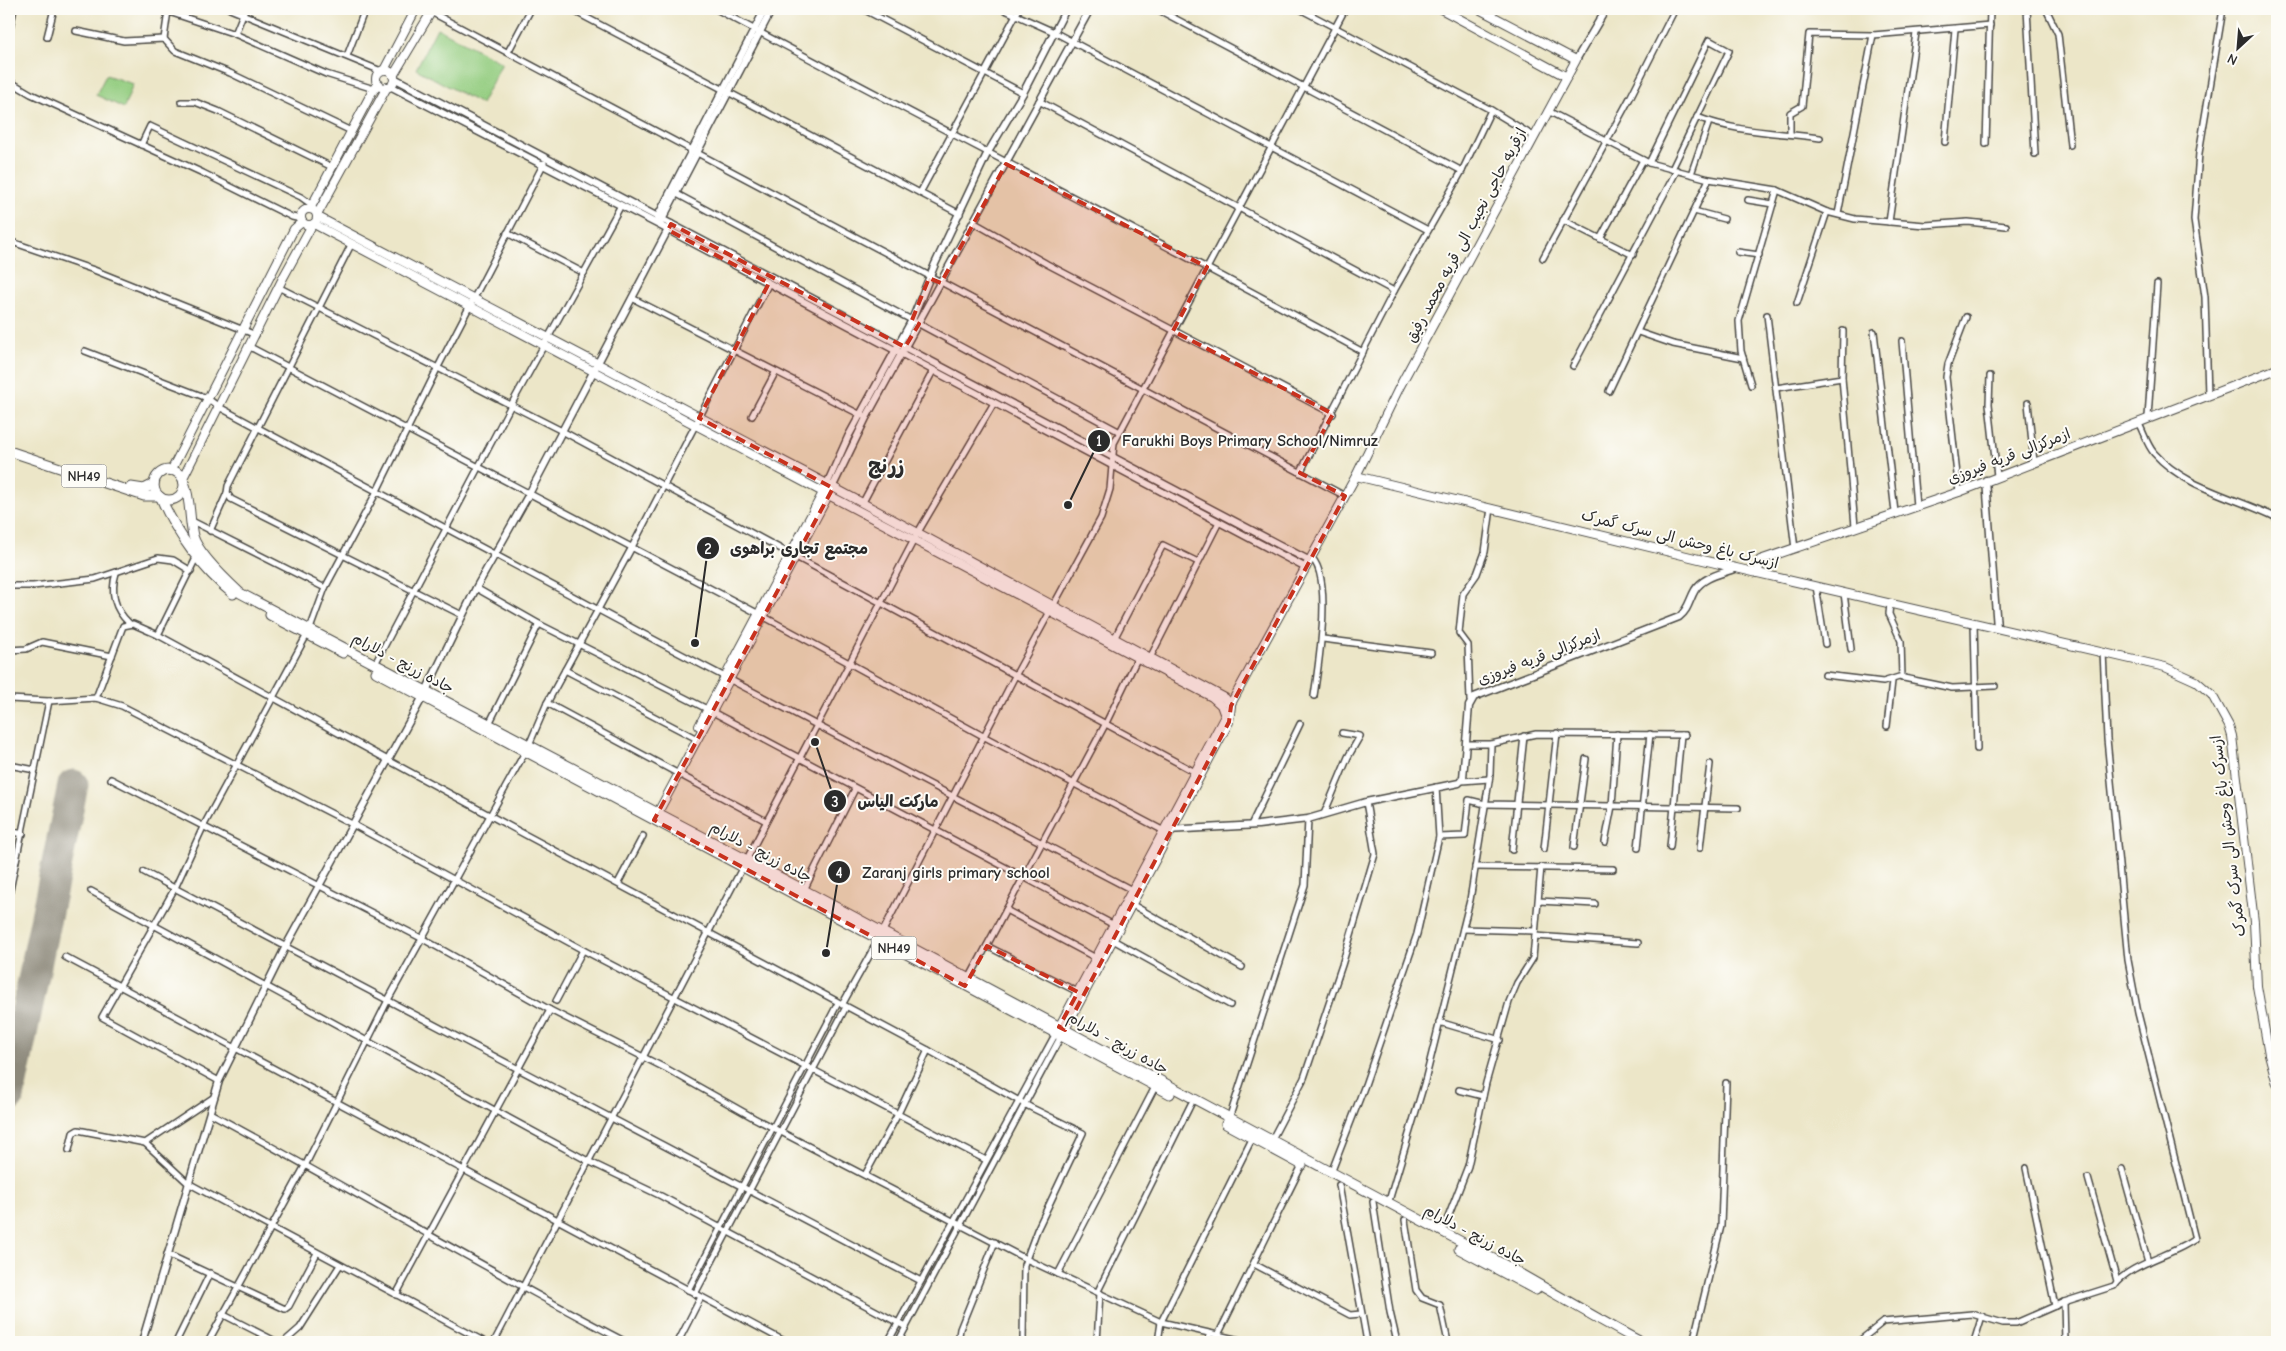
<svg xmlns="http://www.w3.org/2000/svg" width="2286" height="1351" font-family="'Comic Neue','Playpen Sans Arabic',sans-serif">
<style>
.green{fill:#94cd81;stroke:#607c56}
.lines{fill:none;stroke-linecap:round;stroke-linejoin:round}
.runway{stroke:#8c887a;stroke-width:31}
.minor-casing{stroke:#484743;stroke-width:8}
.tertiary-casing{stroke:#484743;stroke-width:9}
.secondary-casing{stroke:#484743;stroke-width:10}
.trunk-casing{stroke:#484743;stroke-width:11}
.minor{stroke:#fff;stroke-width:5}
.tertiary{stroke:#fff;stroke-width:6}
.secondary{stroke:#fff;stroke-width:8}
.trunk{stroke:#fff;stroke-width:9}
.marked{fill:#c8321e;fill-opacity:0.2;stroke:#c8321e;stroke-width:4;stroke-dasharray:10 6;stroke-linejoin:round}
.labels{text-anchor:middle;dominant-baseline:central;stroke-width:4;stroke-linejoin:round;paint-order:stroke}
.shield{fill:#fdfcf7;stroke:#6a6a68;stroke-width:1}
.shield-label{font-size:14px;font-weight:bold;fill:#2b2b2b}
.street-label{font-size:15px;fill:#2b2b2b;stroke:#fdfcf7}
.district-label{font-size:20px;font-weight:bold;fill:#2b2b2b;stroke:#fdfcf7}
.leader{fill:none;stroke:#2b2b2b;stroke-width:2}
.callout-dot{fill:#2b2b2b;stroke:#fdfcf7;stroke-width:2}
.mark-label{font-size:15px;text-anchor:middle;font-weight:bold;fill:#fff}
.callout-label{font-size:16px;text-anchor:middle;font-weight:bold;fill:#2b2b2b;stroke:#fdfcf7;stroke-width:4;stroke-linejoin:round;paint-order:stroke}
</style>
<rect width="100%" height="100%" fill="#fdfcf7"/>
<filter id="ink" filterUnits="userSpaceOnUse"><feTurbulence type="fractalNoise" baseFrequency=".02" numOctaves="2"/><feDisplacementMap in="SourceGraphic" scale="10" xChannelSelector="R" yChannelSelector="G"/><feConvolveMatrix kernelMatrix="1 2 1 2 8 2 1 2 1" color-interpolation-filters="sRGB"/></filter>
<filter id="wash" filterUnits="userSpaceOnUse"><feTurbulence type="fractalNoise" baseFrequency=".0096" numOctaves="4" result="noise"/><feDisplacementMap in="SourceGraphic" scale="20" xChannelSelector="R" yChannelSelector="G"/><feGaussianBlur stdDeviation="1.12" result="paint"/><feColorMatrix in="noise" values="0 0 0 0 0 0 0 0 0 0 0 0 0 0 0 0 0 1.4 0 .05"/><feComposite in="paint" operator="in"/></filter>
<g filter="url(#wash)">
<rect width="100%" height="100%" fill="#ece6c8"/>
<g class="green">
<polygon points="437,28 502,63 481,104 416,69"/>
<polygon points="106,75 133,84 124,108 96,95"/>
</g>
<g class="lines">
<polyline class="runway" points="9,1097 73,785"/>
</g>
</g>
<g filter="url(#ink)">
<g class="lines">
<g class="minor-casing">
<g id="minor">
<polyline points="160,9 235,34 326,74 374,89"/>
<polyline points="230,9 381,71"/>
<polyline points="570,9 960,214"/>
<path d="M716,9C931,124 1149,235 1363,352"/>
<polyline points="863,9 1023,93"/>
<polyline points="1003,9 1054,32 1428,230"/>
<polyline points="1157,9 1462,171"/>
<polyline points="1300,9 1491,110 1535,137"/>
<polyline points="2027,9 2035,154"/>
<polyline points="2046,9 2058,34 2070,145"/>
<polyline points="431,12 1345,496"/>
<polyline points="76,31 124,41 164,39 175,51 230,73 351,131"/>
<polyline points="9,33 14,9"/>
<polyline points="235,34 245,9"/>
<polyline points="47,37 54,9"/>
<polyline points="164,39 168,11"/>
<polyline points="508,52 531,9"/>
<polyline points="347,56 365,9"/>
<polyline points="9,81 31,94 203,173 292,217 301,219"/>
<polyline points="1039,101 1394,291"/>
<polyline points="181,102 195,102 218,111 332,167"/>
<polyline points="1550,112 1649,163 1709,179 1777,190 1827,212 1855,219 1925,225 1968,222 2006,226"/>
<path d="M1697,117C1739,133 1776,132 1820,138"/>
<polyline points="1790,134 1790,113 1802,106 1809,34 1873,35 1990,25"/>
<polyline points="1945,142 1955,29"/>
<polyline points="1986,144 1990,9"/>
<polyline points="141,145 150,126 301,197 312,205"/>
<polyline points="1649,163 1709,40 1729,51 1672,169"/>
<polyline points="1691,174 1709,122"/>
<polyline points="675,193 1120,432"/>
<polyline points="920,193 1019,9"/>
<polyline points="1748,200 1773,204"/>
<polyline points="1694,211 1724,219"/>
<polyline points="1838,214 1873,35"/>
<polyline points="1563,220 1633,255"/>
<polyline points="973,222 1047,264 1333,414"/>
<polyline points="1889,222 1916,33"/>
<polyline points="507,233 584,273"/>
<polyline points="1600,239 1643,160"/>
<polyline points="9,241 94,270 256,335"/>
<polyline points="352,243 228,486 227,493 231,499 462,615"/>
<polyline points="1738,252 1759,255"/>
<polyline points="1543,258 1630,98 1675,9"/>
<polyline points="278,287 562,431 1195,772"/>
<polyline points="632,298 863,416"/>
<polyline points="1797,303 1827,212"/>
<polyline points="1767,315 1795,549"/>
<polyline points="1843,331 1842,378 1855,526"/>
<polyline points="1638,332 1673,344 1743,358"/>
<polyline points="1874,332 1895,512"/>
<polyline points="1902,341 1916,506"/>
<polyline points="250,347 759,614 983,736 1164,831"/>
<polyline points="85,351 207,398 219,407 681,654 1132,890"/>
<polyline points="1573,366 1677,170"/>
<polyline points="1990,376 1989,404 1997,476"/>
<polyline points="1751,385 1741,351 1739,321 1777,190"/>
<polyline points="1776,388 1842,378"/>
<polyline points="1609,391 1709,179"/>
<polyline points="2208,395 2205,297 2194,220 2199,153 2223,9"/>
<polyline points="2028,403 2034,462"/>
<polyline points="752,416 775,373"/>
<polyline points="2148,417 2157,284"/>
<path d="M2138,422C2143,431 2147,445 2154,453C2186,489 2236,497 2277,518"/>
<polyline points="1300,473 1394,291 1462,171 1491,110"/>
<polyline points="1959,492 1946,377 1948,364 1966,317"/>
<polyline points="862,504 933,371"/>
<polyline points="192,521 325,588"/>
<polyline points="210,531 227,493"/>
<path d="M1312,558C1333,579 1318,667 1314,696"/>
<path d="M116,573C110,593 114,609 129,623"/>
<polyline points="9,586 33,586 95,579 158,558 173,560 191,571"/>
<polyline points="1816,586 1825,644"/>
<polyline points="476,588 539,624 705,708 1114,925"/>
<polyline points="1844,593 1851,649"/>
<polyline points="1890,603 1889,614 1901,641 1902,678"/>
<polyline points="1974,623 1977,749"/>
<polyline points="158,635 197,556"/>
<polyline points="1114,639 1163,545 1198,562"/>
<polyline points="1323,639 1431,653"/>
<polyline points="9,650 26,649 42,642 112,656"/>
<polyline points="1150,658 1219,522"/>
<polyline points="375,664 510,407 620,207"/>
<polyline points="565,670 697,739"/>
<polyline points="1825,675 1883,682 1899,677 1952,688 1995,686"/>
<polyline points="96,698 123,626 133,624 158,635 524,834 928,1050 1030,1107 1083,1133 1037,1230 1024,1265 1023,1342"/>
<polyline points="9,699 49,701 96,698 122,706 352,824 583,950 986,1160"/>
<polyline points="1470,701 1468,645 1459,633 1463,594 1477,574 1485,552 1491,508"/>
<polyline points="547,703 766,821"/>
<polyline points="489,724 539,624"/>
<polyline points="1887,726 1892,681"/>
<polyline points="1466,744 1491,744 1536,734 1685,735"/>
<polyline points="9,765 35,770"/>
<polyline points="111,779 423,939 550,1010 667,1069 754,1118 1026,1259 1161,1322 1248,1342"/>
<polyline points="1462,781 1489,779"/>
<polyline points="1324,814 1348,757 1360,736 1342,733"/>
<polyline points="1251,825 1300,724"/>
<polyline points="9,831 23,834"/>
<polyline points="1439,837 1465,836 1469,800 1485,804 1738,808"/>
<polyline points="1605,842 1612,806 1617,734"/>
<polyline points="1574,847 1586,759"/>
<polyline points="1670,847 1681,735"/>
<polyline points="1638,848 1650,734"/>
<polyline points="1700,848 1710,764"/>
<polyline points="1544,849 1557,733"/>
<polyline points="1512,850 1524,736"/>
<polyline points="1475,867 1613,869"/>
<polyline points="144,872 921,1281"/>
<polyline points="618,883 643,836"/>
<polyline points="804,890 855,789"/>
<polyline points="91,891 588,1161 661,1196 906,1327"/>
<polyline points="9,895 49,701"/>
<polyline points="1539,901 1595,904"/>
<polyline points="1131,904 1242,967"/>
<polyline points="1006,910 1096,958"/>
<polyline points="1463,929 1535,931"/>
<polyline points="1535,936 1638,943"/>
<polyline points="1113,940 1230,1005"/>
<polyline points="987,946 1078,992"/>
<polyline points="65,957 786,1342"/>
<polyline points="969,979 1106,723 1138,657"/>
<polyline points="556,1001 583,950"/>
<polyline points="842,1005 882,933 1015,676 1101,518 1110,489 1114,443 1345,9"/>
<polyline points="1439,1022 1500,1040"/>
<polyline points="219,1081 102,1017 175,888 204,825 310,629 325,588 376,493 437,369 544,163"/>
<polyline points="1459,1090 1483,1096"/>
<path d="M210,1113C349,1188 485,1269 626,1342"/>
<polyline points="1229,1119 1305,885 1308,819"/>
<polyline points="1271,1141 1304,1078 1342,965 1375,854 1366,802"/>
<polyline points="145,1143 188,1183 485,1342"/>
<polyline points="69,1150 73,1133 78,1130 145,1143 214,1097"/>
<polyline points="2026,1168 2055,1306"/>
<polyline points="2122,1169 2148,1262"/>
<polyline points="1331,1173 1365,1085 1417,934 1439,837 1436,787"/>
<polyline points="865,1175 898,1114 928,1050"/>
<polyline points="2088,1178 2117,1281"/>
<polyline points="1339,1185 1367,1342"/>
<polyline points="1373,1202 1390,1312 1397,1342"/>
<polyline points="1388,1204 1425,1081 1470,900 1490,775 1491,744"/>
<polyline points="1405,1220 1416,1290 1422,1298 1440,1305 1448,1342"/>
<polyline points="1442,1233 1468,1166 1486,1083 1509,1002 1517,983 1533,958 1541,867"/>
<polyline points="167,1254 285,1309 289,1306 317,1253"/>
<polyline points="1254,1264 1350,1315 1361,1314"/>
<polyline points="1058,1274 1155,1087"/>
<polyline points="688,1290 838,1003"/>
<polyline points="1098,1291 1191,1104"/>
<polyline points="695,1294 846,1007"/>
<polyline points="396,1295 550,1010"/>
<polyline points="2064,1302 2065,1342"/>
<polyline points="222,1314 277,1342"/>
<polyline points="1218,1335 1302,1165"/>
<polyline points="176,1342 210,1273"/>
<polyline points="208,1342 306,1164 388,1000 529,745 547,703 631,549 769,283"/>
<polyline points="284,1342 300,1328 340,1265"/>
<polyline points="494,1342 917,534 994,403"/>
<polyline points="678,1342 701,1297"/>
<polyline points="888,1342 1056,1033"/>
<polyline points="898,1342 1061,1036"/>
<polyline points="958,1342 960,1329 995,1242"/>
<polyline points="1097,1342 1100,1293"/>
<polyline points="1158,1342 1161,1322 1252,1139"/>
<polyline points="1209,1342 1209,1333"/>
<polyline points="1693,1342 1721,1226 1726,1083"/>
<path d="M1858,1342L1883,1322L1972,1314L2003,1323H2016L2064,1302L2114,1286C2128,1264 2174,1255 2195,1239L2138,1013L2128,960L2107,739L2103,652"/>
<polyline points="1974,1342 1982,1316"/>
</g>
</g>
<g class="tertiary-casing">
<g id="tertiary">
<polyline points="1576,60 1606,9"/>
<polyline points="394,78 1310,561"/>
<polyline points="390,86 659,225 1306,568"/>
<polyline points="657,218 765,9"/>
<polyline points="661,222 772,9"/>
<polyline points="1986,480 1997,628"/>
<polyline points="827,484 848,437 912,320 935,264 987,154 1023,93 1066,9"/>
<polyline points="832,488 866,418 1090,9"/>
<path d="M1167,830L1258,825L1308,819L1366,802L1459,783L1463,778L1469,706L1474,697L1679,617C1689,609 1689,600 1695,590C1704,576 1722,574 1736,568"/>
<polyline points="142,1342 219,1081 286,946 426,691 476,588 529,494 671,224"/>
</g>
</g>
<g class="secondary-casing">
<g id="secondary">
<polyline points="1441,9 1567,77"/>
<polyline points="384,70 416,9"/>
<circle cx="385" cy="79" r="9"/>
<polyline points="393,76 433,9"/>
<circle cx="309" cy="217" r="8"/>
<polyline points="310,209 372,92 379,84"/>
<polyline points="317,215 387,87"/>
<polyline points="318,217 827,484 1225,698 1231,706 1229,722 1062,1035"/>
<polyline points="314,224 1212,697 1221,705 1225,716 1057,1031"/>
<polyline points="171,471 294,229 302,222"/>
<polyline points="1356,476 1736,568 2165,667 2196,681 2212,695 2229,726 2232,736 2254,922 2257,986 2269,1054 2277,1084"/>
<polyline points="183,478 284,276 312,225"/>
<polyline points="1758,573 1760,560 1959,492 2277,369"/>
<polyline points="1228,709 1356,476 1400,386 1576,60 1479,9"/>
<polyline points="699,726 825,489"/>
<polyline points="655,818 830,492"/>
</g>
</g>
<g class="trunk-casing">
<g id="trunk">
<polyline points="9,451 144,496 159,496"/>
<circle cx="169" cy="485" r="15"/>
<path d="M184,482C191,500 189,518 193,536C198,554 226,580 240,593L804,890L1501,1263C1548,1289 1593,1317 1641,1342"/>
<polyline points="131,487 144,489 154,484"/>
<path d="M161,498C176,533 203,570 233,594"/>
<polyline points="270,615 343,653"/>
<polyline points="376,672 1170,1094"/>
<polyline points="1226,1124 1302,1165"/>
<polyline points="1459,1249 1536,1290"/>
</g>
</g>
<use href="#minor" class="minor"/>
<use href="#tertiary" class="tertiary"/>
<use href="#secondary" class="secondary"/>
<use href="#trunk" class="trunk"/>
</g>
</g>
<path class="marked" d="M1006,164L1207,267L1173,331L1333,414L1300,473L1345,496L1231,706L1229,722L1065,1030L1059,1027L1078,992L987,946L965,986L654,820L833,488L699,418L769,283L668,230L671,224L905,347L919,324L912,320L929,278L941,283Z"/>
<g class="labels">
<g class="shield">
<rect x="61.5" y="464.5" width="45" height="23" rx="4"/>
<rect x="871.5" y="936.5" width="45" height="23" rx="4"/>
</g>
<g class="shield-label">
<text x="84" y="476">NH49</text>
<text x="894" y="948">NH49</text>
</g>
<g class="street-label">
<text transform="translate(1466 235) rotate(-62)">ازقریه حاجی نجیب الی قریه محمد رفیق</text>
<text transform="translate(2009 456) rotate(-21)">ازمرکزالی قریه فیروزی</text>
<text transform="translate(1680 539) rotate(14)">ازسرک باغ وحش الی سرک گمرک</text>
<text transform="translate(1539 657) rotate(-21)">ازمرکزالی قریه فیروزی</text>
<text transform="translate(403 663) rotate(28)">جاده زرنج - دلارام</text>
<text transform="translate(2228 836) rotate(-97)">ازسرک باغ وحش الی سرک گمرک</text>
<text transform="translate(761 852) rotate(28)">جاده زرنج - دلارام</text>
<text transform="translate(1118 1043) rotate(29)">جاده زرنج - دلارام</text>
<text transform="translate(1475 1235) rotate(28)">جاده زرنج - دلارام</text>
</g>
<g class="district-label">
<text x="886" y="466">زرنج</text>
</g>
</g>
<path class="leader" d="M1068 505L1099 441M695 643L708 548M815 742L835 801M826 953L839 872"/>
<g class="callout-dot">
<circle cx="1068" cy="505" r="5"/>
<circle cx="695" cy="643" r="5"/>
<circle cx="815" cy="742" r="5"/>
<circle cx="826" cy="953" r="5"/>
<circle cx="1099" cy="441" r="12"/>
<circle cx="708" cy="548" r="12"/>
<circle cx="835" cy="801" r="12"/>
<circle cx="839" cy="872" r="12"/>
</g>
<g class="mark-label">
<text x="1099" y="446">1</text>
<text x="708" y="554">2</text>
<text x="835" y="807">3</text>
<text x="839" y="878">4</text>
</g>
<g class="callout-label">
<text x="1250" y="446">Farukhi Boys Primary School/Nimruz</text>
<text x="799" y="554">مجتمع تجاری براهوی</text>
<text x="898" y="807">مارکت الیاس</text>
<text x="956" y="878">Zaranj girls primary school</text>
</g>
<rect width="2286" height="1351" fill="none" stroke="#fdfcf7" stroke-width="30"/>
<g transform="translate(2238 48) rotate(206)" stroke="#fdfcf7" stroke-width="4" paint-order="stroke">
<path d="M0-4L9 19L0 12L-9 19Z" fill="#2b2b2b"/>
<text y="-8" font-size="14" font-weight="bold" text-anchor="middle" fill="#2b2b2b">N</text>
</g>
</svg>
